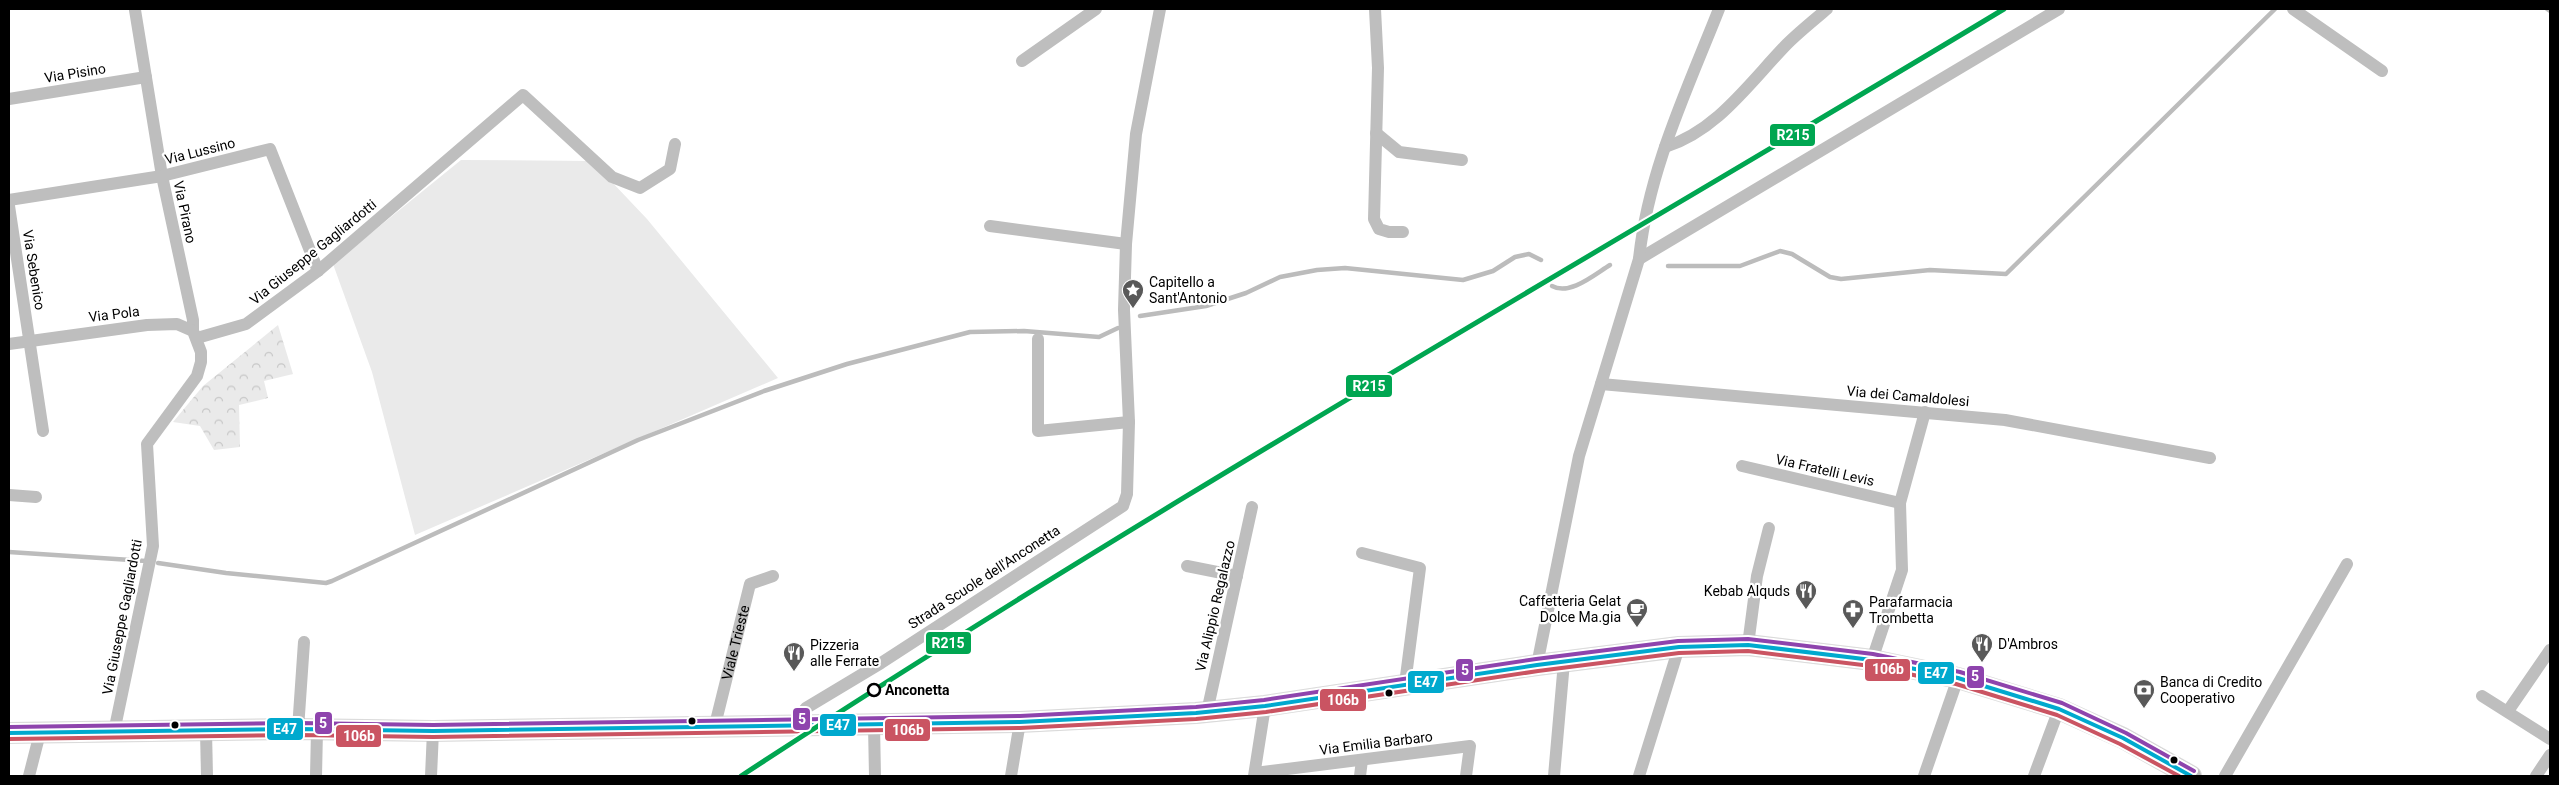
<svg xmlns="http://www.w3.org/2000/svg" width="2559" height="785" font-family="Roboto,sans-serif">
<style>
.park{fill:url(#park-crowns)}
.garden{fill:#eaeaea}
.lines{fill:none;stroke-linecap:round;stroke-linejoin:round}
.stream{stroke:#bcbcbc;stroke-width:4.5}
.primary-casing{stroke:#dbdbdb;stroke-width:22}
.minor{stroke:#bebebe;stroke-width:12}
.primary{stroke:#bdbdbd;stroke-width:20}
.bus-1-casing{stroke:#fff;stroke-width:8}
.bus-2-casing{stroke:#fff;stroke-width:8}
.bus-3-casing{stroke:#fff;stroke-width:8}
.bus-1{stroke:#00a9ce;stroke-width:4}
.bus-2{stroke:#ca5462;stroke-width:4}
.bus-3{stroke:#8e44ad;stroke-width:4}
.rail-1-casing{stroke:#fff;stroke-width:9}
.rail-1{stroke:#00a651;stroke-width:5}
.stop-dot{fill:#fff;stroke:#000;stroke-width:2.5}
.bus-dot{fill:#000;stroke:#fff;stroke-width:2}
.labels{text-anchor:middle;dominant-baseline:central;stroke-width:4.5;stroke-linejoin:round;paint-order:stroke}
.street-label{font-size:14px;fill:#000;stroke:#fff}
.poi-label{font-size:14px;fill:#000;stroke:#fff;text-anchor:start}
.stop-label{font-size:14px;font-weight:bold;fill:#000;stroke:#fff;text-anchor:start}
.line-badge{stroke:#fff;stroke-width:2}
.badge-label{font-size:14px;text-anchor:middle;font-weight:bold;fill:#fff}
</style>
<defs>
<pattern id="park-crowns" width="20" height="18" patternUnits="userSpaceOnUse" patternTransform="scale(1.25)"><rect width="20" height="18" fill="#eaeaea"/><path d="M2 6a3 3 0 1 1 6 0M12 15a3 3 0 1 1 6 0" fill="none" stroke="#c7c7c7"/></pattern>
</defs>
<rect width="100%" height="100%" fill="#fff"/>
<polygon class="park" points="278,325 293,374 264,381 268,398 239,405 240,447 214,450 200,426 173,422 203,386"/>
<polygon class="garden" points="461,160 592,161 647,219 778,378 415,535 372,372 333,264"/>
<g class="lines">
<g class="stream">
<polyline points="2547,9 2550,11"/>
<polyline points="1668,266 1740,266 1780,251 1792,254 1830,277 1841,279 1930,270 2006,274 2275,9"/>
<path d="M1552,286C1570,296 1595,274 1610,265"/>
<polyline points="1140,316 1206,306 1246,293 1280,277 1317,270 1345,268 1463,280 1493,271 1515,257 1529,254 1541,260"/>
<polyline points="9,552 146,561"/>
<polyline points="158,563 226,573 326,583 332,581 638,440 764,391 847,364 970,332 1024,331 1099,337 1118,328"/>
</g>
<g class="primary-casing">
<polyline id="primary" points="9,733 298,729 433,731 1020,722 1196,713 1265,706 1537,665 1679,647 1748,645 1872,660 1958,678 2059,709 2123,738 2191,776"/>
</g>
<g class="minor">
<polyline points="1375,9 1378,68 1374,219 1379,229 1389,232 1403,232"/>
<polyline points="2293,9 2382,71"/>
<polyline points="135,10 162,176 193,320 193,331"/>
<polyline points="1022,61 1096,9"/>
<polyline points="9,99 146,77"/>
<polyline points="1376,133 1399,152 1462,160"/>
<path d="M1665,147C1717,131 1750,82 1787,44C1799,32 1814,20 1827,9"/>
<polyline points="9,200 162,176 270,149 318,271"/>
<polyline points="9,206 43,431"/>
<polyline points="990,226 1126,244"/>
<polyline points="1639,259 2059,9"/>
<polyline points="197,338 246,324 318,271 523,95 612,177 640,188 670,169 675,144"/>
<polyline points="1038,339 1038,431 1129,422"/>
<polyline points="9,344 147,325 177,324 193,331 201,352 201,362 197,376 147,444 153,546 114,732"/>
<polyline points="1601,384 2005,420 2210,458"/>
<polyline points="1742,466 1900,503 1902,570 1872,660"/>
<polyline points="9,495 36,497"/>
<polyline points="1900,503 1925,412"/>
<polyline points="1362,553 1420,568 1405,684"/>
<polyline points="1187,566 1237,576"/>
<polyline points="1748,645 1757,576 1769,528"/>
<path d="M1537,665L1579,456L1639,259C1648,171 1687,90 1719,9"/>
<polyline points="2482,696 2550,739"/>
<polyline points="2508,711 2550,650"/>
<polyline points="1207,712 1252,507"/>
<path id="s1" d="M715,725L750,584L773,576"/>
<polyline points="797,725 799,716 806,708 881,663 1123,506 1127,494 1129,422 1124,310 1126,244 1136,134 1160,9"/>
<polyline points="874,725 875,776"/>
<polyline points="298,729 304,642"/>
<polyline points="206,731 207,776"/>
<polyline points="1255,773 1470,746 1466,776"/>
<polyline points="29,776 40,733"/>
<polyline points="316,776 317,730"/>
<polyline points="431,776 433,731"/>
<polyline points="1011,776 1020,722"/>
<polyline points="1254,776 1265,706"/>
<polyline points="1360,776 1362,760"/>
<polyline points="1554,776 1564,662"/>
<polyline points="1639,776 1679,647"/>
<polyline points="1924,776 1958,678"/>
<polyline points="2034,776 2059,709"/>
<polyline points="2225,776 2347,564"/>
<polyline points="2536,776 2550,755"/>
</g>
<use href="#primary" class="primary"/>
<g class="bus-1-casing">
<polyline id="bus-1" points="9,733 298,729 433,731 1020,722 1196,713 1265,706 1537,665 1679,647 1748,645 1872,660 1958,678 2059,709 2123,738 2191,776"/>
</g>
<g class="bus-2-casing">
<polyline id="bus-2" points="9,739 298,735 433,737 1020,728 1196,719 1266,712 1538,671 1679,653 1748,651 1871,666 1956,684 2057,715 2120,744 2179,776"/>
</g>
<g class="bus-3-casing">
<polyline id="bus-3" points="9,727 298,723 433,725 1020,716 1196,707 1264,700 1536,659 1678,641 1748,639 1873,654 1960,672 2062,703 2126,733 2194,771"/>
</g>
<use href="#bus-1" class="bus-1"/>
<use href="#bus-2" class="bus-2"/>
<use href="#bus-3" class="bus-3"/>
<g class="rail-1-casing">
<path id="rail-1" d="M741,776C1153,506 1582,263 2004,9"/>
</g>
<use href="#rail-1" class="rail-1"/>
</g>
<defs>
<g id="sight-pin" transform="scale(1.125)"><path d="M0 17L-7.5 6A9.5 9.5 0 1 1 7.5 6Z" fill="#595959" stroke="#fff"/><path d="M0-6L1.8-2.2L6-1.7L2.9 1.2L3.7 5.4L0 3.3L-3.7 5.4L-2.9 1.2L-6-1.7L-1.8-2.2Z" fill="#fff"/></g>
<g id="restaurant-pin" transform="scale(1.125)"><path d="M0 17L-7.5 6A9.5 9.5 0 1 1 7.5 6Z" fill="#595959" stroke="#fff"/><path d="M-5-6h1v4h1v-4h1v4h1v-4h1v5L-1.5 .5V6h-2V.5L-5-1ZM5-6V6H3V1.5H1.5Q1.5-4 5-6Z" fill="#fff"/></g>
<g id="cafe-pin" transform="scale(1.125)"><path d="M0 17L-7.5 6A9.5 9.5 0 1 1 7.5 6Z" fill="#595959" stroke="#fff"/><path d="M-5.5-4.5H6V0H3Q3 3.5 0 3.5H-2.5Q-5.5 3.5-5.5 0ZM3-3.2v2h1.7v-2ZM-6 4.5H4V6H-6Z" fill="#fff"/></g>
<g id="pharmacy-pin" transform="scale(1.125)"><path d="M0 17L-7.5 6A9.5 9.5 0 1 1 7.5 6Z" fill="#595959" stroke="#fff"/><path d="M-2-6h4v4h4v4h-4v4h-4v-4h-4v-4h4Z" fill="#fff"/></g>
<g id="bank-pin" transform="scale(1.125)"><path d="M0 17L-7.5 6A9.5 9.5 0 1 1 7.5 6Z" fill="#595959" stroke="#fff"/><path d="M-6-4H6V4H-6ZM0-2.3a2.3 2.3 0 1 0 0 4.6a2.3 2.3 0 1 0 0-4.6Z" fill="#fff"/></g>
</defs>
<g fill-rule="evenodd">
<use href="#sight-pin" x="1133" y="290"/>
<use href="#restaurant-pin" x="1806" y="591"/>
<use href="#cafe-pin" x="1637" y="609"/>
<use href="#pharmacy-pin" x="1853" y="610"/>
<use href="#restaurant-pin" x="1982" y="644"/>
<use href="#restaurant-pin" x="794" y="653"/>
<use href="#bank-pin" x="2144" y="690"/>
</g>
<circle class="stop-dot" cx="874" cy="690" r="6"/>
<g class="bus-dot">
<circle cx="1389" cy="693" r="4.5"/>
<circle cx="692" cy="721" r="4.5"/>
<circle cx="175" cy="725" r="4.5"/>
<circle cx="2174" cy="760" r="4.5"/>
</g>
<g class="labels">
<g class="street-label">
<text transform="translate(75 73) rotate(-9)">Via Pisino</text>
<text transform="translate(200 151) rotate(-14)">Via Lussino</text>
<text transform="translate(185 212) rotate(78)">Via Pirano</text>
<text transform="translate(313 252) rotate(-39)">Via Giuseppe Gagliardotti</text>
<text transform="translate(34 270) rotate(81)">Via Sebenico</text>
<text transform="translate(114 314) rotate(-7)">Via Pola</text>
<text transform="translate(1908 396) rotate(5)">Via dei Camaldolesi</text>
<text transform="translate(1825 470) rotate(13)">Via Fratelli Levis</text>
<text transform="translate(984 577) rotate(-33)">Strada Scuole dell'Anconetta</text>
<text transform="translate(1215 606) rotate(-77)">Via Alippio Regalazzo</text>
<text transform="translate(122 617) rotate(-79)">Via Giuseppe Gagliardotti</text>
<text stroke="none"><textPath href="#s1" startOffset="85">Viale Trieste</textPath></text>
<text transform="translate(1376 743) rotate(-7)">Via Emilia Barbaro</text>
</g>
<g class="poi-label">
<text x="1149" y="282">Capitello a<tspan x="1149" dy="16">Sant'Antonio</tspan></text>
<text x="1790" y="591" text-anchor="end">Kebab Alquds</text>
<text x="1621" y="601" text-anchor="end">Caffetteria Gelat<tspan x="1621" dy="16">Dolce Ma.gia</tspan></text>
<text x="1869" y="602">Parafarmacia<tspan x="1869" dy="16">Trombetta</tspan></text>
<text x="1998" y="644">D'Ambros</text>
<text x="810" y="645">Pizzeria<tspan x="810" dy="16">alle Ferrate</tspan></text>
<text x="2160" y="682">Banca di Credito<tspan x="2160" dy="16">Cooperativo</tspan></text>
</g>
<g class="stop-label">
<text x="885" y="690">Anconetta</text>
</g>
</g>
<g class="line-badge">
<rect x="1769" y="123" width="47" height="24" rx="5" fill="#00a651"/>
<rect x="1345" y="374" width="48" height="24" rx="5" fill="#00a651"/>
<rect x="925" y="631" width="47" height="24" rx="5" fill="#00a651"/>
<rect x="1864" y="658" width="47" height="24" rx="5" fill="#ca5462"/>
<rect x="1455" y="658" width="19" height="24" rx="5" fill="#8e44ad"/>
<rect x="1917" y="661" width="38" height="24" rx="5" fill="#00a9ce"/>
<rect x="1966" y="665" width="19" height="24" rx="5" fill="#8e44ad"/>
<rect x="1407" y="670" width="38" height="24" rx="5" fill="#00a9ce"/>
<rect x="1319" y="688" width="48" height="24" rx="5" fill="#ca5462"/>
<rect x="792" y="707" width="19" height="24" rx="5" fill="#8e44ad"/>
<rect x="314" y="711" width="19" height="24" rx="5" fill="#8e44ad"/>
<rect x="819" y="713" width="38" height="24" rx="5" fill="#00a9ce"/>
<rect x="266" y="717" width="38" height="24" rx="5" fill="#00a9ce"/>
<rect x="884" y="718" width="47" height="24" rx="5" fill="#ca5462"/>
<rect x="335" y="724" width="47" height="24" rx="5" fill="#ca5462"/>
</g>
<g class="badge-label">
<text x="1793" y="140">R215</text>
<text x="1369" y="391">R215</text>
<text x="948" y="648">R215</text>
<text x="1888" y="674">106b</text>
<text x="1465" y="675">5</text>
<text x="1936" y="678">E47</text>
<text x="1975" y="681">5</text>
<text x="1426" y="687">E47</text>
<text x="1343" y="705">106b</text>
<text x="802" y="724">5</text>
<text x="323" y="728">5</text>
<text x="838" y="730">E47</text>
<text x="285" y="734">E47</text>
<text x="908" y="735">106b</text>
<text x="359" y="741">106b</text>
</g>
<rect width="2559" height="785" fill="none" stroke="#000000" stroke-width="20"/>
</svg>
